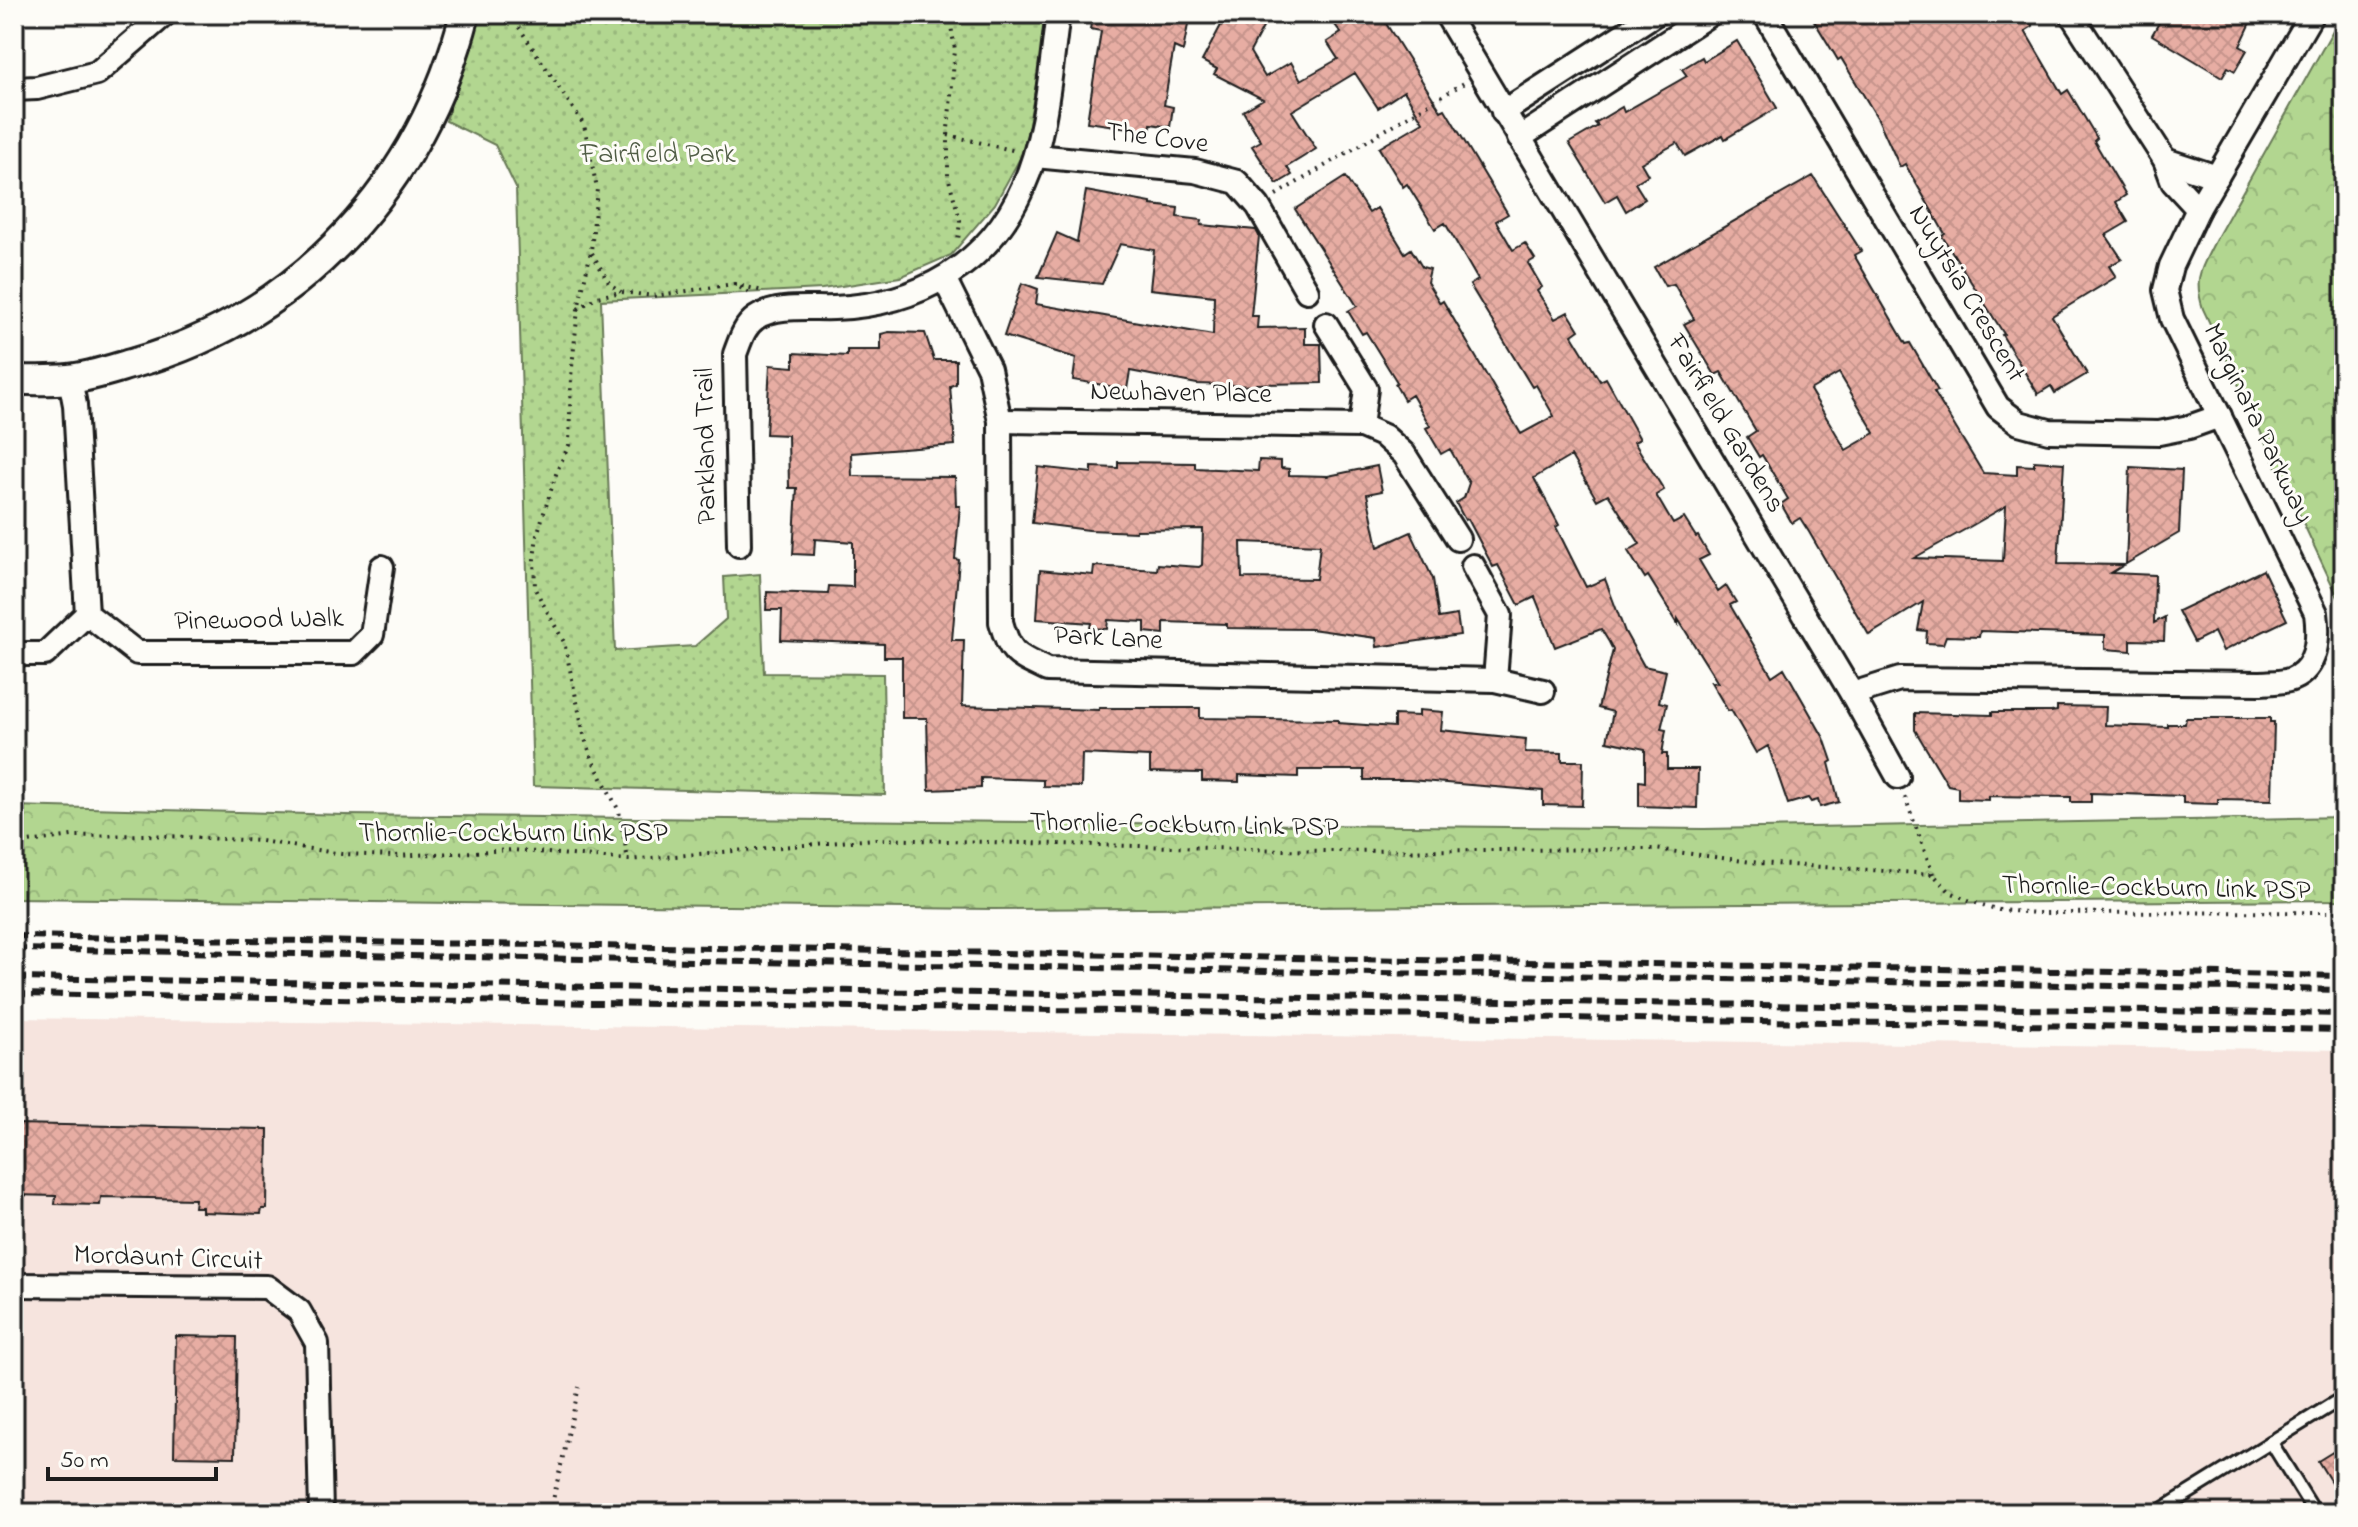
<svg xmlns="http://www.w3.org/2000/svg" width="2358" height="1527" font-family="'Indie Flower',sans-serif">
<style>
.built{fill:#f6e4de}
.forest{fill:url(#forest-crowns);stroke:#677956;stroke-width:2}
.park{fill:url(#park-dots);stroke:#677956;stroke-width:2}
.building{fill:url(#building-cross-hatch);stroke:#1c1c1c;stroke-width:2;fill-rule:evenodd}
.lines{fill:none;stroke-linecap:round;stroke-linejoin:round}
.service-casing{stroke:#1c1c1c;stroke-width:17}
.minor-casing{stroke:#1c1c1c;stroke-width:28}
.tertiary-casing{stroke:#1c1c1c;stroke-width:34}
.path{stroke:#1c1c1c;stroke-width:4;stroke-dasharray:2 6;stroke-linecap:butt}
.service{stroke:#fdfcf7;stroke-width:11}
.minor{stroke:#fdfcf7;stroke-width:22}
.tertiary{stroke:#fdfcf7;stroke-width:28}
.rail{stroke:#1c1c1c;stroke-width:6;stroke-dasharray:12 6;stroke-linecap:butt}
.labels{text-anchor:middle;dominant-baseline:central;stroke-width:6;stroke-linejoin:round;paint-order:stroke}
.street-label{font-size:28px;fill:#1c1c1c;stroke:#fdfcf7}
.park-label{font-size:28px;fill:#505d45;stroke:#fdfcf7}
</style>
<defs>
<pattern id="forest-crowns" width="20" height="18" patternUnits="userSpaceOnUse" patternTransform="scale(2)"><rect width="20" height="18" fill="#b2d690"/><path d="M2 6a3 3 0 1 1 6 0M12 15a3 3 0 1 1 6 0" fill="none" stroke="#98b77c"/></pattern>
<pattern id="park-dots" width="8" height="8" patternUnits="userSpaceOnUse" patternTransform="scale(2)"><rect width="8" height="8" fill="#b2d690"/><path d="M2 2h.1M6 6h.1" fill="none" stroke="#98b77c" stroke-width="1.8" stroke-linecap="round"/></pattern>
<pattern id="building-cross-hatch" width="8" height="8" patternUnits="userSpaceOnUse" patternTransform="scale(2)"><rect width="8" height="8" fill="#e7ada3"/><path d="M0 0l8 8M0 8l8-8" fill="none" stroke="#c6948c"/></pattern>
</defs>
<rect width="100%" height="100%" fill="#fdfcf7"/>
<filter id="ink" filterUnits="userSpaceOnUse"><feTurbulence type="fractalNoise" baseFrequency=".0125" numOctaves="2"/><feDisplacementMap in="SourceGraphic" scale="16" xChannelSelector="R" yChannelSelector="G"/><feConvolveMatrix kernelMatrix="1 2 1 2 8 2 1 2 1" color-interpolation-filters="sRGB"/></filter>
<g filter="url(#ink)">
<polygon class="built" points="14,1018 2344,1050 2344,1513 14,1513"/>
<g class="forest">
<path d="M2342,14H2344V610L2203,309C2193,278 2201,269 2215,241Z"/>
<polygon points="14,806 345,815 1704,829 2344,817 2344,900 992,909 14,898"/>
</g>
<polygon class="park" points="478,14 1049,14 1024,151 995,204 951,255 900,277 822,289 601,300 615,651 695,646 726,619 724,577 760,574 764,673 883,674 885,795 533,786 516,188 495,145 446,121"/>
<g class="building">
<polygon points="1093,14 1190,14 1183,51 1174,47 1164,105 1173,107 1170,127 1151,124 1150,131 1087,122 1101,31 1090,29"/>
<polygon points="1227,14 1251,14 1266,22 1250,52 1265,77 1291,62 1301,80 1338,59 1327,42 1341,33 1327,14 1380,14 1441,111 1445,109 1508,214 1496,221 1513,250 1525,243 1535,259 1528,263 1542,287 1537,291 1555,319 1568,312 1579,330 1572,335 1600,381 1606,378 1640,439 1634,442 1664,490 1656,495 1673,524 1684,518 1696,537 1698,536 1709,555 1699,560 1718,592 1726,586 1736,602 1730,605 1772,676 1784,668 1824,738 1832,761 1829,763 1839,802 1820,807 1818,800 1811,802 1808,798 1788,804 1768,746 1756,753 1731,710 1728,711 1711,682 1718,683 1678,619 1678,624 1648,576 1645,578 1628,551 1640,544 1608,494 1597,500 1571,456 1534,478 1559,525 1556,527 1586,587 1605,579 1625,632 1644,666 1666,671 1659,702 1667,704 1661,729 1666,730 1662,754 1667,754 1667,769 1698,769 1697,808 1639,806 1639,781 1645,782 1645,749 1607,741 1613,712 1598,708 1613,650 1609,642 1601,629 1555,647 1535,597 1519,605 1498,565 1493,567 1468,519 1465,520 1456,503 1464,498 1469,483 1450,449 1441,454 1426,428 1430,426 1412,395 1404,400 1395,384 1397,382 1366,332 1362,334 1348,311 1357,306 1295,209 1345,177 1369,213 1377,208 1405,253 1411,249 1422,267 1430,269 1427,282 1440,303 1443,301 1521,434 1554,416 1536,385 1532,387 1470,285 1478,280 1445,223 1435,229 1407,184 1403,187 1379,148 1423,122 1404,91 1378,108 1355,73 1292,111 1316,149 1287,167 1292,175 1277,184 1252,146 1261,141 1243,111 1263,99 1214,74 1217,69 1202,61"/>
<polygon points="1810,14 2027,14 2033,26 2025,31 2062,94 2068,90 2097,138 2094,141 2126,195 2116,202 2128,222 2106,235 2122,259 2109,266 2116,277 2052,316 2087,374 2055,393 2051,386 2038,394 2002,335 2004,334 1942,236 1945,234 1905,164 1900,167 1878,119 1841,58 1838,60"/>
<polygon points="2164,14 2255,14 2240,46 2247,50 2235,71 2228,67 2222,77 2152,35"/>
<polygon points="1737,41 1777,108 1725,139 1723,135 1685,156 1677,143 1641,163 1648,175 1635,183 1645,199 1626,211 1617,195 1605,202 1569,143 1598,126 1595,123 1622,107 1624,112 1687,76 1682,69 1702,57 1704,61"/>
<path d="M1813,176L1861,251L1854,255L1906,344L1910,343L1938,391L1934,392L1983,473L2017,475V465L2034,466V461L2064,463L2058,564L2124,565L2111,573L2155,575L2154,623L2165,617L2164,641L2131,640V651L2105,649V635L1980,631L1979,637L1946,636L1943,644L1926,643L1927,631L1918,630L1923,602L1869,635L1809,532L1800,518L1792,523L1781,504L1788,499L1762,455L1759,457L1747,437L1756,431L1721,372L1715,375L1684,324L1694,319L1674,284L1665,286L1654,267ZM1839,373L1875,433L1846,450L1810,390ZM2006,506L2003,561L1914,558L1966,529Z"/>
<polygon points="1086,191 1151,203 1151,205 1178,208 1177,217 1202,220 1201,225 1256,230 1259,236 1251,316 1258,316 1257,328 1305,327 1305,344 1321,344 1322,383 1256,384 1256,386 1197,384 1130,371 1127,389 1073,380 1076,358 1004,336 1022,283 1038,289 1036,304 1213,335 1214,296 1150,289 1154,250 1120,244 1102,284 1038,277 1057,233 1077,242"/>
<polygon points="889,332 925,333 934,360 956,360 956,384 950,386 955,445 851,453 852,476 955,477 956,506 960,506 955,559 959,560 952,640 964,640 962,706 1099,710 1099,708 1200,708 1200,718 1338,720 1338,723 1394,727 1394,715 1419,716 1419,710 1443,712 1441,730 1526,739 1525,752 1562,753 1562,761 1583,761 1582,806 1543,805 1543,791 1409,780 1364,780 1364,770 1298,770 1298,777 1239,775 1239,782 1202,781 1202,773 1150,772 1150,757 1082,754 1081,787 1043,786 1043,780 981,778 981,788 929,790 927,718 902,718 902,657 884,657 884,644 781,640 782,610 766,610 767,592 828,594 829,586 853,587 853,542 815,539 814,555 793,554 797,488 789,488 788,435 766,434 770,365 794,367 794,353 847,356 847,350 881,350 881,334"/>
<path d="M1259,460L1281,461V468L1289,469V475L1328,476L1377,466L1382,491L1367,494L1378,547L1411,532L1433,579L1439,618L1457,615L1460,635L1377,647L1376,638L1311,629L1227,628V624L1164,622V634L1145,632V622L1108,620L1107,629L1090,628L1091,623L1037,619L1040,570L1093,575L1094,566L1157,570L1158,564L1199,567L1202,565L1203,529L1136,530V532L1089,530L1032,523L1038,467L1092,473V467L1118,468V462L1195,463V468L1258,471ZM1241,542L1320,545L1316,579L1242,578Z"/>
<polygon points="2130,467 2182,470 2179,533 2126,564"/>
<polygon points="2263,570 2287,620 2223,651 2214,632 2194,642 2178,611"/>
<polygon points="2057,706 2106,707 2105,725 2168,727 2168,724 2185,724 2186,718 2270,718 2270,722 2274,722 2272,800 2218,799 2218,804 2183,803 2183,796 2091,793 2091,802 2071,802 2071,797 1989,796 1989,800 1958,799 1958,787 1948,785 1915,730 1915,713 1992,715 1992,712 2051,712 2057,711"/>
<polygon points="14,1124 268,1129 267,1209 262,1209 261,1214 202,1212 202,1207 194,1207 195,1199 101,1197 100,1205 55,1204 56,1196 14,1195"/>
<polygon points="176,1336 237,1337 235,1457 174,1456"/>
<polygon points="2344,1445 2344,1503 2318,1461"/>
</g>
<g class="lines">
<g class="service-casing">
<g id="service">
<polyline points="2271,1442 2315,1513"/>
<polyline points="2156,1513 2344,1397"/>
</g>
</g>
<g class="minor-casing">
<g id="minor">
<polyline points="1446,14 1852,694 1898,777"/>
<polyline points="1765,14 1998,407 2019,423 2049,431 2159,433 2189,427 2220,416"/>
<polyline points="2071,14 2165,160 2173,182 2198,209"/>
<polyline points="14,89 37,88 97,73 165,14"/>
<polyline points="1503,112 1655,14"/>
<polyline points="1519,138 1710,14"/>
<polyline points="1035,156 1195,171 1237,182 1258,206 1307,291"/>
<polyline points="2165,160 2217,177"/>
<path d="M944,278L989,369L1000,421L1001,622C1010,655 1017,655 1047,670L1495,680L1543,691"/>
<polyline points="1326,324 1366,389 1361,426"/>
<polyline points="1000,421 1361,426 1384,436 1404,454 1458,539"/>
<path d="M739,545L735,354C740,341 744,326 756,318C777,304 811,309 834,308C918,305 989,265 1023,187C1047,134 1050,71 1058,14"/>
<polyline points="1473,566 1500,615 1495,680"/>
<polyline points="87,614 137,653 354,653 372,635 382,567"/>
<polyline points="14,654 45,654 87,614 75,405 70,379"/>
<path d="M1852,694L1900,679L2260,683C2269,682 2283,683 2292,679C2318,668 2319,636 2316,613L2172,319L2165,290L2171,266L2198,209L2312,14"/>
<polyline points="14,1285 267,1287 299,1311 317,1343 321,1513"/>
</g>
</g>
<g class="tertiary-casing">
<path id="tertiary" d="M14,380C32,380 51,381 69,379C90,377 113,369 134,363C303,316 422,182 465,14"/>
</g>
<g class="path">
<polyline points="510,14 584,125 597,189 591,251 578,309 571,377 569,445 557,471 537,535 534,559 535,589 564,642 585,739 593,761 619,811 628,860"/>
<polyline points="949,14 955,50 948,129 948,176 960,220 958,241"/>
<polyline points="948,135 1016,151"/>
<polyline points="1276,195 1464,83"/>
<polyline points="592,253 609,283 621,292"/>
<polyline points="734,284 763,291"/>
<polyline points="578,309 597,297 621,292 653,296 734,284 753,295"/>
<polyline points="2340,631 2344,640"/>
<polyline points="1905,797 1933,874"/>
<polyline points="14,844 72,836 149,835 261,841 342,854 395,856 513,850 628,860 875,839 1323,851 1655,849 1759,863 1933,874 1950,892 1973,902 1999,910 2038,913 2344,912"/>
<polyline points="552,1513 553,1500 579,1387"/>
</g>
<use href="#service" class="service"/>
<use href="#minor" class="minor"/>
<use href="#tertiary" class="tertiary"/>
<g class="rail">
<polyline points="14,936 2344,976"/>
<polyline points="14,949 2344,990"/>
<polyline points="14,978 2344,1014"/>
<polyline points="14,994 2344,1030"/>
</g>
</g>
</g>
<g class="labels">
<g class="street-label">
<text transform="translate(1157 139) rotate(7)">The Cove</text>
<text transform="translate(1966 294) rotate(59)">Nuytsia Crescent</text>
<text transform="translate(1181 394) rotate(1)">Newhaven Place</text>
<text transform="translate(1725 424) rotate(59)">Fairfield Gardens</text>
<text transform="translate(2257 424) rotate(64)">Marginata Parkway</text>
<text transform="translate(707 446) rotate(-91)">Parkland Trail</text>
<text transform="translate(259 621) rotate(-1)">Pinewood Walk</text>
<text transform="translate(1108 639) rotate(3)">Park Lane</text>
<text transform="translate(1184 826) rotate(1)">Thornlie-Cockburn Link PSP</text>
<text x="513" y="834">Thornlie-Cockburn Link PSP</text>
<text transform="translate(2156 889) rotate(1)">Thornlie-Cockburn Link PSP</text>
<text transform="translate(168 1259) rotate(2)">Mordaunt Circuit</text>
</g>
<g class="park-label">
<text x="658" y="155">Fairfield Park</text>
</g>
</g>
<rect width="2358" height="1527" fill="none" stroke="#fdfcf7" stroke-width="48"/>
<rect x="24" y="24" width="2310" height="1479" fill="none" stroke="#1c1c1c" stroke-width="3" filter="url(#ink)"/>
<path d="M48 1467v12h168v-12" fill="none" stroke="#1c1c1c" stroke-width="4"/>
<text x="60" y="1467" font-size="24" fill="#1c1c1c" stroke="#fdfcf7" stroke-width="6" paint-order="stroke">50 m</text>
</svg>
